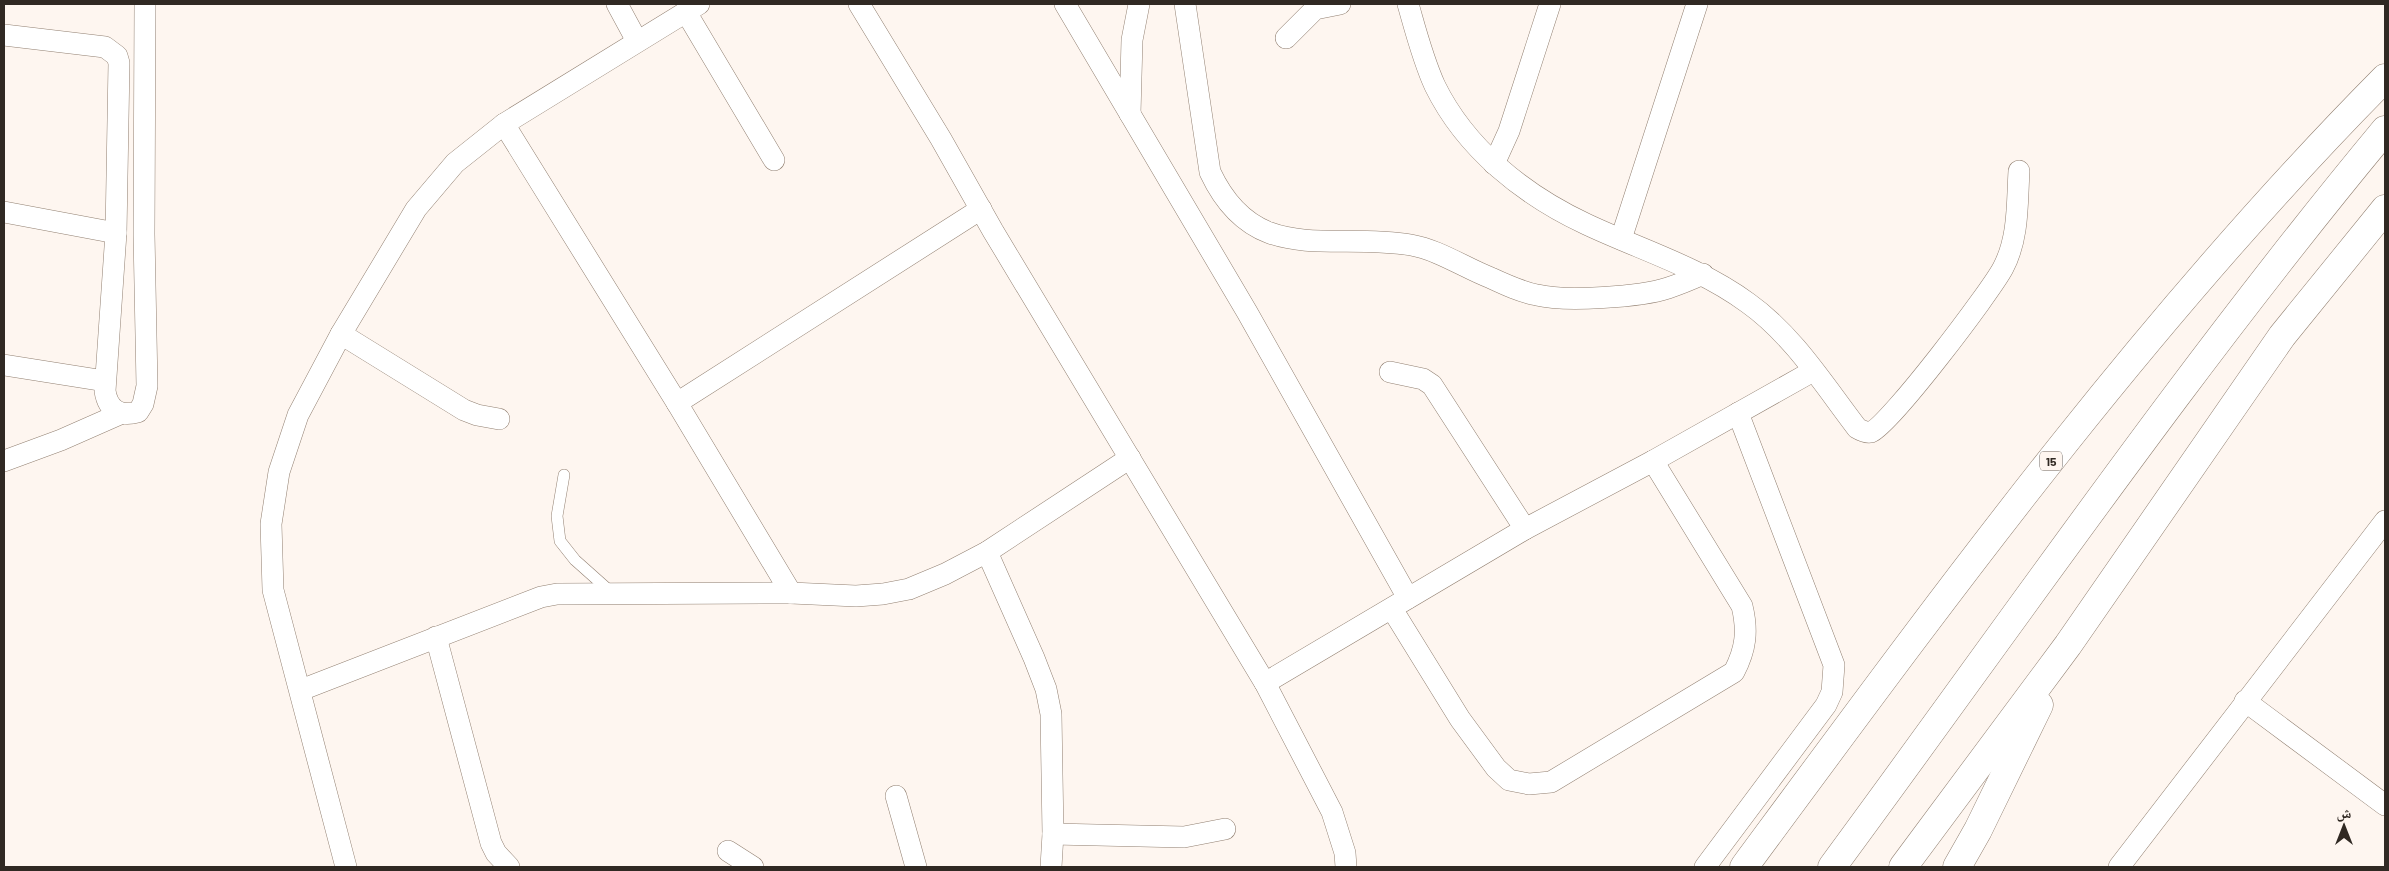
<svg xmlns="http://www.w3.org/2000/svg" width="2389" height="871" font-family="Barlow,'Noto Naskh Arabic',sans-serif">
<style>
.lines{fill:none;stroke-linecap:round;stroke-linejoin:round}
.lane-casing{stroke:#928072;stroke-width:12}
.street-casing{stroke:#928072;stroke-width:22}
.highway-casing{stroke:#928072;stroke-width:29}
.lane{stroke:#fff;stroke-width:11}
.street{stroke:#fff;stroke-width:21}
.highway{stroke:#fff;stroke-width:28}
.labels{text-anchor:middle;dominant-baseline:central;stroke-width:4.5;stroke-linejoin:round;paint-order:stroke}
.shield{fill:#fef6f0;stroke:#6e6660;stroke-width:1}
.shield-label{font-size:12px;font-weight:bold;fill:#302923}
</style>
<rect width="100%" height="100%" fill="#fef6f0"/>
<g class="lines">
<g class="lane-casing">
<polyline id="lane" points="564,475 557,516 560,541 575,560 612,593"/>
</g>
<g class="street-casing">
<g id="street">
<polyline points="617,4 637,41"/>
<polyline points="859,4 941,139 993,231 1265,683 1332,812 1345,853 1346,867"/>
<polyline points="1065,4 1247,312 1408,598"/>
<path d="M1185,4L1210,172C1255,268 1329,231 1411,245C1439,250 1465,268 1491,278C1506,285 1521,292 1537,295C1565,302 1641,297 1668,288C1680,284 1692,279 1703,274"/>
<path d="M1408,4C1416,32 1423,60 1435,86C1466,149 1524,195 1586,224C1641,250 1699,267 1748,303C1793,335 1824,385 1857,428C1862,431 1866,433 1871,432C1889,426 1991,291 2003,268C2019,238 2017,203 2019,171"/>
<polyline points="686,12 774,160"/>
<path d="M4,35L105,47L117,56L119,63L116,233L105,391C108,410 120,417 138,412L143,404L147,386L144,234L145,4"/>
<polyline points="1286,38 1315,9 1340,4"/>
<polyline points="1130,114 1132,40 1139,4"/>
<polyline points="504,124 677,403 791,593"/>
<polyline points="1494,164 1509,131 1550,4"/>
<polyline points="4,212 116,233"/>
<polyline points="1621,239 1697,4"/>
<polyline points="341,334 464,410 477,415 499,419"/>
<polyline points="4,365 105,381"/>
<polyline points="1390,372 1423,379 1432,385 1525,529"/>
<polyline points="677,403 981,209"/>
<polyline points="4,461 61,440 120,414"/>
<polyline points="987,552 1034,658 1046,689 1051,714 1053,834 1051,867"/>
<path d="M1392,609L1460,719L1496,768L1509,780L1529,784L1551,782L1734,672C1746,649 1748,631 1742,606L1653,461"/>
<polyline points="436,637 491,843 496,853 509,867"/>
<polyline points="1265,683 1525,529 1653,461 1813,371"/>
<polyline points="301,690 541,597 557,594 791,593 856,596 883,594 909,589 945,574 987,552 1130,458"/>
<polyline points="2245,701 2385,805"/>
<polyline points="896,796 916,867"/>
<polyline points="1053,834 1184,837 1225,829"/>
<polyline points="728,851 753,867"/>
<polyline points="346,867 273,590 271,524 279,472 298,415 341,334 416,209 455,163 504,124 699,4"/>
<polyline points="1705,867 1826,705 1832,692 1834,665 1738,413"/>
<polyline points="2119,867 2385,521"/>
</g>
</g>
<g class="highway-casing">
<g id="highway">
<path d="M1744,867C1945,595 2146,319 2385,78"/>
<path d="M1832,867C2014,620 2189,366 2385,130"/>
<polyline points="1903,867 2068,645 2282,336 2385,209"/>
<polyline points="1957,867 1978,830 2039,705"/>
</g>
</g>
<use href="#lane" class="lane"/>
<use href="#street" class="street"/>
<use href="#highway" class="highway"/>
</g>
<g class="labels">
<rect class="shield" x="2040" y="451.5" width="22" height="19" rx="4"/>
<g class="shield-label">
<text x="2051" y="461">15</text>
</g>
</g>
<rect width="2389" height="871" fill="none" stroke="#302923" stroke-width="10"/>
<g transform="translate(2344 826)" stroke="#fef6f0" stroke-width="4" paint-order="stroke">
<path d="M0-4L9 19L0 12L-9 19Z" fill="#302923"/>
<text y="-8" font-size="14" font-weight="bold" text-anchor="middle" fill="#302923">ش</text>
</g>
</svg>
